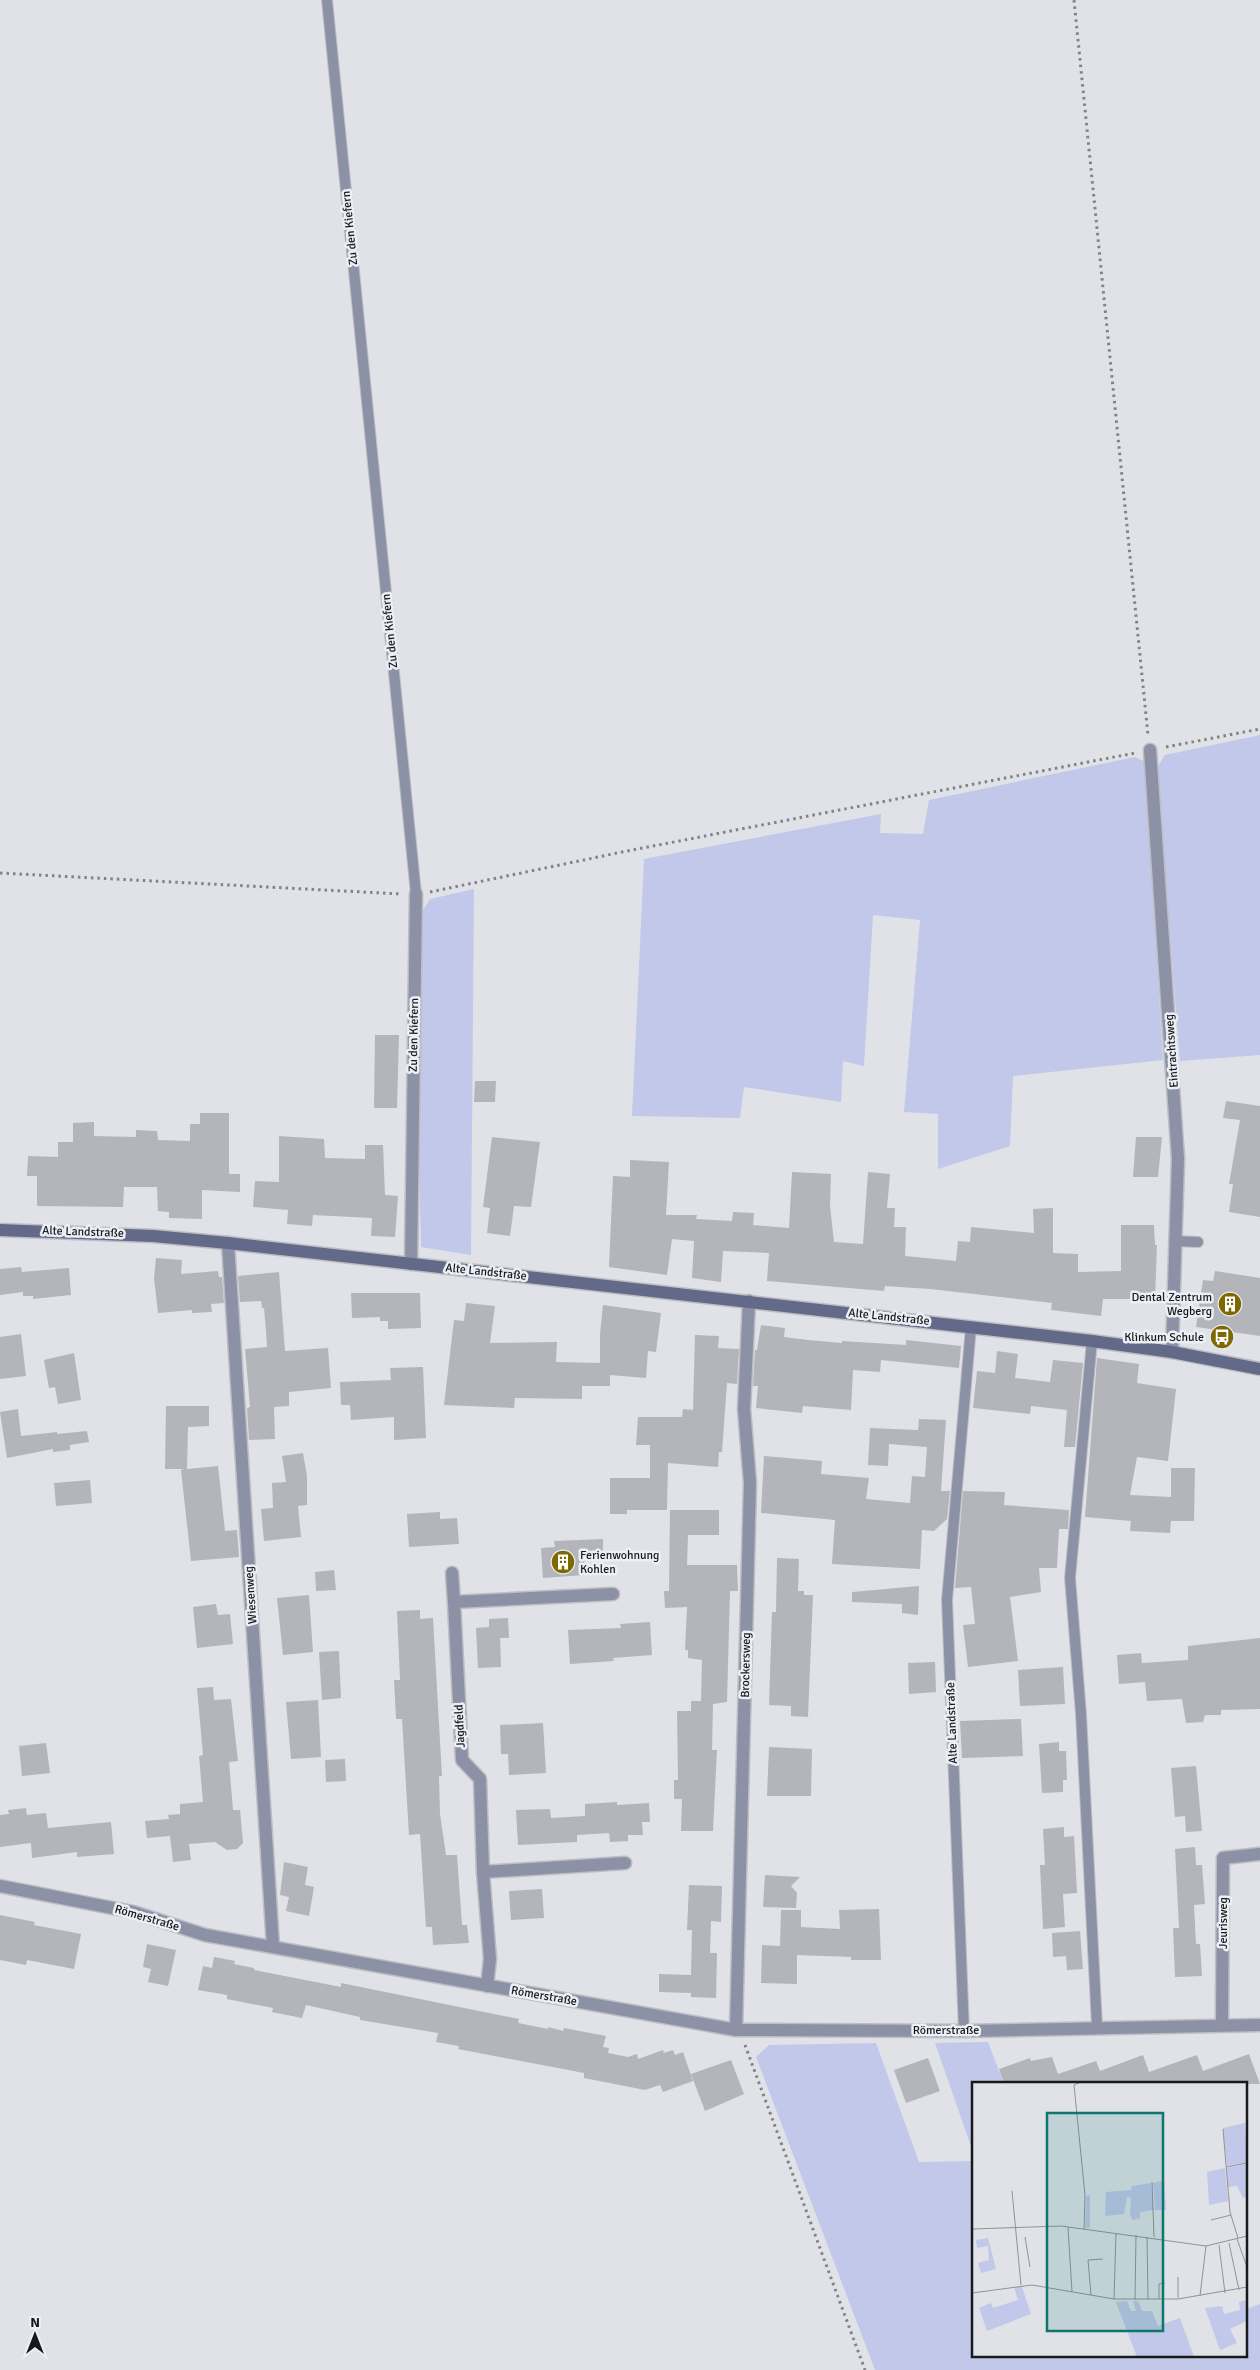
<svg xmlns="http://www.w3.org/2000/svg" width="1260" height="2370" font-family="Signika,sans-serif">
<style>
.green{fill:#c1c8e9}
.building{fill:#b3b5bb}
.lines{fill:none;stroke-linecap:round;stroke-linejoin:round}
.service-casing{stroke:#bcbec3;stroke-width:12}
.minor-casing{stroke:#bcbec3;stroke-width:15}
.secondary-casing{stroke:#bcbec3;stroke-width:15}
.path{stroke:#828387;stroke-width:3;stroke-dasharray:2.5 4;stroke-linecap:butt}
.service{stroke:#8c91a6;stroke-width:10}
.minor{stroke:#8c91a6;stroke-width:12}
.secondary{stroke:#636988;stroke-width:12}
.labels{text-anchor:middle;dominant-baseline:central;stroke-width:5;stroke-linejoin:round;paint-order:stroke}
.street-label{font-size:12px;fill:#18191b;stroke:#edeff6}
.poi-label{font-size:12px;fill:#18191b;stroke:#edeff6;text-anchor:end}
.inset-road{fill:none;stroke:#909296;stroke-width:1}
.view{fill:#0f766e;fill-opacity:0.15;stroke:#0f766e;stroke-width:2.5}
.inset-edge{fill:none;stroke:#18191b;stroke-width:2.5}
</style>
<rect width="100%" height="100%" fill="#e0e2e8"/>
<g class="green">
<polygon points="1260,735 1260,1055 1180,1061 1157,768 1165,755"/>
<polygon points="1135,757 1145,762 1163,1060 1013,1076 1010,1146 938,1169 938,1114 904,1112 920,920 873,915 864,1066 843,1061 841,1102 744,1087 740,1118 632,1116 644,859 881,814 880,833 923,834 929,800"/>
<polygon points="474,889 471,1255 421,1247 418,1125 422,912 430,899"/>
<polygon points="988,2042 1004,2084 974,2084 974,2155 935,2043"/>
<polygon points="876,2043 919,2162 974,2161 974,2356 1246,2356 1246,2309 1260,2304 1260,2370 875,2370 756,2057 769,2045"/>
</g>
<g class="building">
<polygon points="375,1035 399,1035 397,1108 374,1108"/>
<polygon points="475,1081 496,1081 495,1102 474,1102"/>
<polygon points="1226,1101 1260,1106 1260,1217 1229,1212 1233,1184 1229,1184 1240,1120 1223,1118"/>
<polygon points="200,1113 229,1113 229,1174 240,1174 240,1192 202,1190 202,1219 169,1218 169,1212 158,1211 157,1187 124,1187 123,1207 37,1206 37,1176 27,1176 28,1156 58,1157 58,1142 73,1142 73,1123 94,1122 94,1136 136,1137 136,1130 157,1131 158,1140 190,1141 190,1124 200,1124"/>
<polygon points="279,1136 324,1139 325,1158 365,1159 365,1145 383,1145 385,1195 398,1196 395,1237 371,1236 372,1218 313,1215 312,1226 287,1224 288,1210 253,1207 255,1181 279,1182"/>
<polygon points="492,1137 540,1142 531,1207 514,1206 510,1236 487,1233 490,1208 483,1207"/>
<polygon points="1136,1137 1162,1137 1158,1177 1133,1177"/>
<polygon points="630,1160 669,1162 666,1215 697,1215 696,1219 732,1221 733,1212 754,1213 753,1225 789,1228 792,1172 831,1174 830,1206 834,1242 863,1244 868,1172 890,1174 887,1208 895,1208 894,1227 906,1227 905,1256 956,1261 958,1241 970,1242 971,1227 1034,1233 1033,1209 1053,1208 1053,1253 1078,1254 1078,1272 1121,1271 1121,1225 1154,1225 1155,1245 1157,1245 1155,1299 1103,1299 1101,1316 1051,1310 1052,1303 930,1289 885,1286 884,1291 767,1281 769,1253 723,1251 721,1282 692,1278 694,1241 672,1239 667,1275 609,1267 613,1176 630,1177"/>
<polygon points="156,1258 182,1260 181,1274 218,1271 219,1277 222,1277 224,1303 211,1304 212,1312 192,1313 192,1310 158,1313 154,1278"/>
<polygon points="21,1267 22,1272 69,1268 71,1295 33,1299 33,1296 23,1296 23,1292 0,1295 0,1269"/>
<polygon points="1215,1271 1260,1278 1260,1336 1196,1327 1203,1280 1213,1281"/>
<polygon points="279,1272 285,1351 328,1348 331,1388 289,1392 289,1406 274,1407 275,1439 249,1440 247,1408 250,1407 245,1349 267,1347 266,1331 264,1308 262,1308 261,1301 240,1302 238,1276"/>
<polygon points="351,1293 420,1293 421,1328 388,1329 388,1321 380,1321 380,1317 352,1318"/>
<polygon points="466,1303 495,1306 490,1343 557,1342 556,1362 600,1363 600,1334 603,1305 661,1313 656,1352 648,1351 646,1378 610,1375 610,1386 582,1386 582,1399 515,1398 514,1408 444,1405 454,1320 464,1321"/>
<polygon points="761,1325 785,1328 784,1337 808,1340 842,1343 842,1341 906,1345 906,1340 961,1346 959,1368 881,1360 880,1372 853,1370 851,1410 803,1406 802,1413 756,1408 758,1386 753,1386 755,1350 757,1350"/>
<polygon points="21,1334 26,1376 0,1379 0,1337"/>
<polygon points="695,1335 719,1336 718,1348 739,1349 737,1384 727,1383 722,1452 719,1452 718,1467 668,1463 667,1510 627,1510 627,1514 610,1514 610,1478 650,1478 650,1445 636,1445 638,1417 682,1417 683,1409 693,1410"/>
<polygon points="997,1351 1018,1354 1015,1378 1050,1382 1053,1360 1083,1363 1075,1447 1064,1447 1067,1410 1031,1406 1030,1414 973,1408 977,1371 995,1373"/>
<polygon points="74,1353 81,1400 58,1404 55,1387 49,1388 44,1360"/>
<polygon points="1097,1358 1139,1364 1137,1383 1176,1389 1168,1461 1137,1457 1130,1495 1171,1497 1171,1468 1195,1468 1194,1521 1171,1521 1170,1533 1130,1531 1131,1521 1085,1517"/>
<polygon points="423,1367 426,1438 394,1440 394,1417 351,1420 350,1405 341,1405 340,1382 391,1380 390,1368"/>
<polygon points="166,1406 209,1406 209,1426 188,1427 187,1469 218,1466 225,1531 237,1530 239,1557 191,1561 181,1470 184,1469 165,1469"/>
<polygon points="18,1409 21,1436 57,1432 57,1434 87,1431 89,1442 70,1445 70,1450 53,1452 53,1449 7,1458 0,1412"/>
<polygon points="919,1419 946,1420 941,1491 950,1491 947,1519 934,1531 922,1530 920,1569 832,1564 835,1520 761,1513 764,1456 822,1461 821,1474 869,1478 866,1499 910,1503 912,1476 925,1477 927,1447 889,1444 888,1466 868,1465 870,1428 918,1430"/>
<polygon points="303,1453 307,1476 307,1505 298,1506 301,1537 264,1541 261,1509 273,1508 272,1483 286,1482 282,1456"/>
<polygon points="90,1480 92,1503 56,1506 54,1483"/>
<polygon points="963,1491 1005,1492 1004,1505 1069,1510 1068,1529 1059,1529 1057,1568 1039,1568 1041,1592 1010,1597 1018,1661 968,1667 963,1625 975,1624 971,1587 955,1588"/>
<polygon points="670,1510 719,1510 719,1535 688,1535 687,1565 737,1565 738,1591 730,1591 727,1702 713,1704 712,1750 717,1750 713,1831 681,1831 682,1799 674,1799 674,1780 678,1780 677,1711 691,1711 691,1701 701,1701 702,1660 688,1658 688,1650 685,1650 687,1607 665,1608 664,1591 669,1591"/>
<polygon points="440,1512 440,1519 457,1518 459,1544 409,1547 407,1514"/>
<polygon points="603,1539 603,1558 584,1558 585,1575 543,1578 541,1548 555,1547 554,1541"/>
<polygon points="777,1558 799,1559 798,1591 804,1591 804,1595 813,1595 808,1717 791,1716 791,1706 769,1705 772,1612 776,1612"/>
<polygon points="334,1570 336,1590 316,1591 315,1572"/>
<polygon points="919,1586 918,1615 902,1613 902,1604 852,1602 852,1592"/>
<polygon points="309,1595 313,1652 283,1655 277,1598"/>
<polygon points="216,1604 218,1615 230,1614 233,1644 197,1648 193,1607"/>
<polygon points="420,1610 420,1619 433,1618 442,1776 439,1776 440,1814 446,1855 457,1855 462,1925 467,1925 469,1943 433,1945 432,1927 426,1927 420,1834 409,1835 402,1719 396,1719 394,1680 400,1680 397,1611"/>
<polygon points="508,1618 509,1638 500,1638 501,1667 478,1668 476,1628 489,1627 489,1619"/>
<polygon points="650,1622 652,1655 613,1658 614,1661 570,1664 568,1630 621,1628 620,1624"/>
<polygon points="1260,1638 1260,1709 1221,1710 1221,1715 1205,1715 1203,1722 1186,1723 1182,1699 1147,1701 1145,1682 1119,1684 1117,1655 1141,1653 1142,1663 1188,1660 1188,1646"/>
<polygon points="339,1651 341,1698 322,1700 319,1652"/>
<polygon points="935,1662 936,1692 909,1694 908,1663"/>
<polygon points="1063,1667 1065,1704 1020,1706 1018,1670"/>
<polygon points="213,1687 214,1700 231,1699 238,1761 229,1762 233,1810 240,1810 243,1843 237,1849 227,1850 215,1842 189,1844 191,1860 173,1862 170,1836 147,1838 145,1821 169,1819 168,1815 180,1814 180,1804 203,1802 199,1756 203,1755 197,1688"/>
<polygon points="318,1700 321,1757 291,1759 286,1702"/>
<polygon points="1021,1719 1023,1756 962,1758 960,1721"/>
<polygon points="543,1723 546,1773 509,1775 508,1754 501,1754 500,1725"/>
<polygon points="1059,1742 1059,1751 1066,1751 1067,1780 1063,1780 1063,1792 1042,1793 1039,1744"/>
<polygon points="46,1743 50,1773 22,1776 19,1746"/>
<polygon points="769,1747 812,1749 811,1796 767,1796"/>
<polygon points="345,1759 346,1781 326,1782 325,1760"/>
<polygon points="1196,1766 1202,1831 1186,1832 1185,1816 1175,1817 1171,1768"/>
<polygon points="617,1802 617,1805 649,1803 650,1822 642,1822 643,1835 628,1835 628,1841 610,1842 609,1833 577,1835 577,1842 518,1845 516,1810 550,1809 551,1818 585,1816 585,1804"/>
<polygon points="26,1808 27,1815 46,1813 48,1828 111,1822 114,1854 77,1857 77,1852 32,1858 31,1843 0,1847 0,1815 9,1814 8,1810"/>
<polygon points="1064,1827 1064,1837 1074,1836 1077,1893 1063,1894 1065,1927 1043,1929 1040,1865 1045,1865 1043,1829"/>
<polygon points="1195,1847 1196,1865 1202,1865 1205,1904 1194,1905 1196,1944 1200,1944 1202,1976 1175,1977 1173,1928 1179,1928 1175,1849"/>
<polygon points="284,1862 308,1867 305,1885 314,1887 309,1916 286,1911 289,1897 280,1895"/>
<polygon points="765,1875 800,1877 791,1886 797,1893 796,1908 763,1907"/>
<polygon points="689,1885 722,1886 721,1922 711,1921 710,1953 717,1953 716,1998 691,1997 691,1993 659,1992 659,1974 691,1975 692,1930 687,1930"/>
<polygon points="542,1889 544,1918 511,1920 509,1891"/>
<polygon points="879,1909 881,1960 851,1960 851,1957 797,1955 797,1984 761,1983 762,1945 780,1946 781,1910 801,1910 801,1927 840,1929 839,1910"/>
<polygon points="0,1915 35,1922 34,1925 81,1934 74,1969 27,1960 26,1965 0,1960"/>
<polygon points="1080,1931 1083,1969 1067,1970 1066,1956 1053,1957 1052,1933"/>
<polygon points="147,1944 176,1950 168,1986 148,1982 151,1969 143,1967"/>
<polygon points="214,1957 235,1961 234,1964 254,1968 254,1970 341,1987 341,1983 519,2019 518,2023 548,2029 548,2027 563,2031 564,2028 606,2036 603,2047 609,2048 608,2053 628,2057 637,2054 638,2059 663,2050 664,2053 673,2050 675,2055 683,2052 693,2081 663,2092 660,2085 645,2090 584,2078 584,2073 458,2049 459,2046 436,2042 438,2033 360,2020 360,2017 306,2005 302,2018 272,2012 273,2008 227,1999 227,1995 198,1990 203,1966 212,1968"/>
<polygon points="1249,2054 1260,2084 1004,2084 999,2069 1030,2058 1031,2061 1052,2057 1058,2074 1096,2061 1100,2071 1143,2055 1149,2072 1197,2055 1203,2071"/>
<polygon points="928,2058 940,2091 906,2103 894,2070"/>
<polygon points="731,2060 744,2094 705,2111 691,2074"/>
</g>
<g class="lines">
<g class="service-casing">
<g id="service">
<polyline points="327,0 416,894"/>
<polyline points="1175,1241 1198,1242"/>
<polyline points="1092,1341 1070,1578 1081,1714 1097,2026"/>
<polyline points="964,2031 947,1600 971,1327"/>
</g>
</g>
<g class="minor-casing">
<g id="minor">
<polyline points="1150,750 1178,1159 1172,1352"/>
<polyline points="228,1243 273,1946"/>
<polyline points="411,1264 416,894"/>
<polyline points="452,1573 454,1602"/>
<polyline points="483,1872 625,1863"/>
<polyline points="0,1886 133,1912 205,1935 736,2030 964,2031 1260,2025"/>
<polyline points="487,1986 490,1959 483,1872 480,1779 462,1760 454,1602 613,1594"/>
<polyline points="1222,2025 1223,1858 1260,1854"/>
<polyline points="736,2030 750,1483 744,1409 749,1301"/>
</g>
</g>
<g class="secondary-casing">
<polyline id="secondary" points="0,1230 153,1236 228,1243 1092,1341 1172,1352 1260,1369"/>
</g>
<g class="path">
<polyline points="1074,0 1148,735"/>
<polyline points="1166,747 1260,729"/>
<polyline points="0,873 401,894"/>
<polyline points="430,892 622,852 1135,753"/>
<polyline points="745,2045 865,2370"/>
</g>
<use href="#service" class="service"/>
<use href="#minor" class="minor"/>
<use href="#secondary" class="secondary"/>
</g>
<defs>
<g id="building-disc" transform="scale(1.25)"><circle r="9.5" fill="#7e6900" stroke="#edeff6"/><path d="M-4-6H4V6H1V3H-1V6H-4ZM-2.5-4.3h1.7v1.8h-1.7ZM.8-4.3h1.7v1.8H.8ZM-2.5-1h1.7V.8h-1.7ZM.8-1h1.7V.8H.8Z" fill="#fff"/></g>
<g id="bus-disc" transform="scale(1.25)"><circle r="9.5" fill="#7e6900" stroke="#edeff6"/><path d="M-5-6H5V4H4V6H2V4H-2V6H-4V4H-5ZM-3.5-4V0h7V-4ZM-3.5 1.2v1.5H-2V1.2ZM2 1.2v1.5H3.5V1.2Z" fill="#fff"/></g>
</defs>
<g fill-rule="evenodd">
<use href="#building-disc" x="1230" y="1304"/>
<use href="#bus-disc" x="1222" y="1337"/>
<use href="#building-disc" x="563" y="1562"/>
</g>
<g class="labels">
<g class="street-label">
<text transform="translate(350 228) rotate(-96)">Zu den Kiefern</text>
<text transform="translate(390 631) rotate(-96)">Zu den Kiefern</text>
<text transform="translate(414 1035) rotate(-89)">Zu den Kiefern</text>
<text transform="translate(1172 1051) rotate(-94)">Eintrachtsweg</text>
<text transform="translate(83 1232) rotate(2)">Alte Landstraße</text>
<text transform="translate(486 1272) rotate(6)">Alte Landstraße</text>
<text transform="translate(889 1317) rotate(6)">Alte Landstraße</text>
<text transform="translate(251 1595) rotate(-94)">Wiesenweg</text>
<text transform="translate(746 1665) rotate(-89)">Brockersweg</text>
<text transform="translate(952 1723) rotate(-92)">Alte Landstraße</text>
<text transform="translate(460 1726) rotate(-93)">Jagdfeld</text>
<text transform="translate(147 1918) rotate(16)">Römerstraße</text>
<text transform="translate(1223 1923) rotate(-90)">Jeurisweg</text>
<text transform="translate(544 1996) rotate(10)">Römerstraße</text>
<text x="946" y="2030">Römerstraße</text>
</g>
<g class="poi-label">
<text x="1212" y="1297">Dental Zentrum<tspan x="1212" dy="14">Wegberg</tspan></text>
<text x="1204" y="1337">Klinkum Schule</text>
<text x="580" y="1555" text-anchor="start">Ferienwohnung<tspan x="580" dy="14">Kohlen</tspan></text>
</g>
</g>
<g transform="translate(972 2082)">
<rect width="275" height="275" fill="#e0e2e8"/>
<path d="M273,41L275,81L255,84L251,46ZM275,82V115L271,116L265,104L256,105L255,86ZM253,86L256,119L237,123L235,90ZM192,98L194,128H183L181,101ZM179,101L182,128L168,130V136L161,138L158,133L159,116L155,115L152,132L133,134L134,110L159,108L160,104ZM118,113V146H113L114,114ZM16,156L24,187L9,191L6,181L17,178L16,164L5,166L4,158ZM42,205H50L59,232L15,249L7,226L19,221L21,226L46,218ZM275,218V239L258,247L265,261L248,268L233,226L250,224L252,232L268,228L267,220ZM155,219L159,229H164L161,219H166L170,229H180L186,244L208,236L222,275H165L144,220Z" fill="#c1c8e9"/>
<path class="inset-road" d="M109,0L102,3L113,113L112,147M251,47L258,130L266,156M255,85L275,81M180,100L182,155M40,109L49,203M239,138L259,133M96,145L100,210M0,147L89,144L234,164L275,154M53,155L58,185M175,155L176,217M265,157L275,185M257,161L267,208M247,163L253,211M0,211L60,203L142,217H206L275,205M119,213L116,178L131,177M228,214L234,164M206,216V195M142,217L144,151M187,217V202L193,201M163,218L164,153"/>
<path class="view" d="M75,31H191V249H75Z"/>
<rect width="275" height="275" class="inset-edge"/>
</g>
<g transform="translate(35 2335)" stroke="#edeff6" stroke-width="4" paint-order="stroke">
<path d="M0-4L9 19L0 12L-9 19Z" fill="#18191b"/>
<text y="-8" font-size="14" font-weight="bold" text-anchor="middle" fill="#18191b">N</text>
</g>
</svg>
